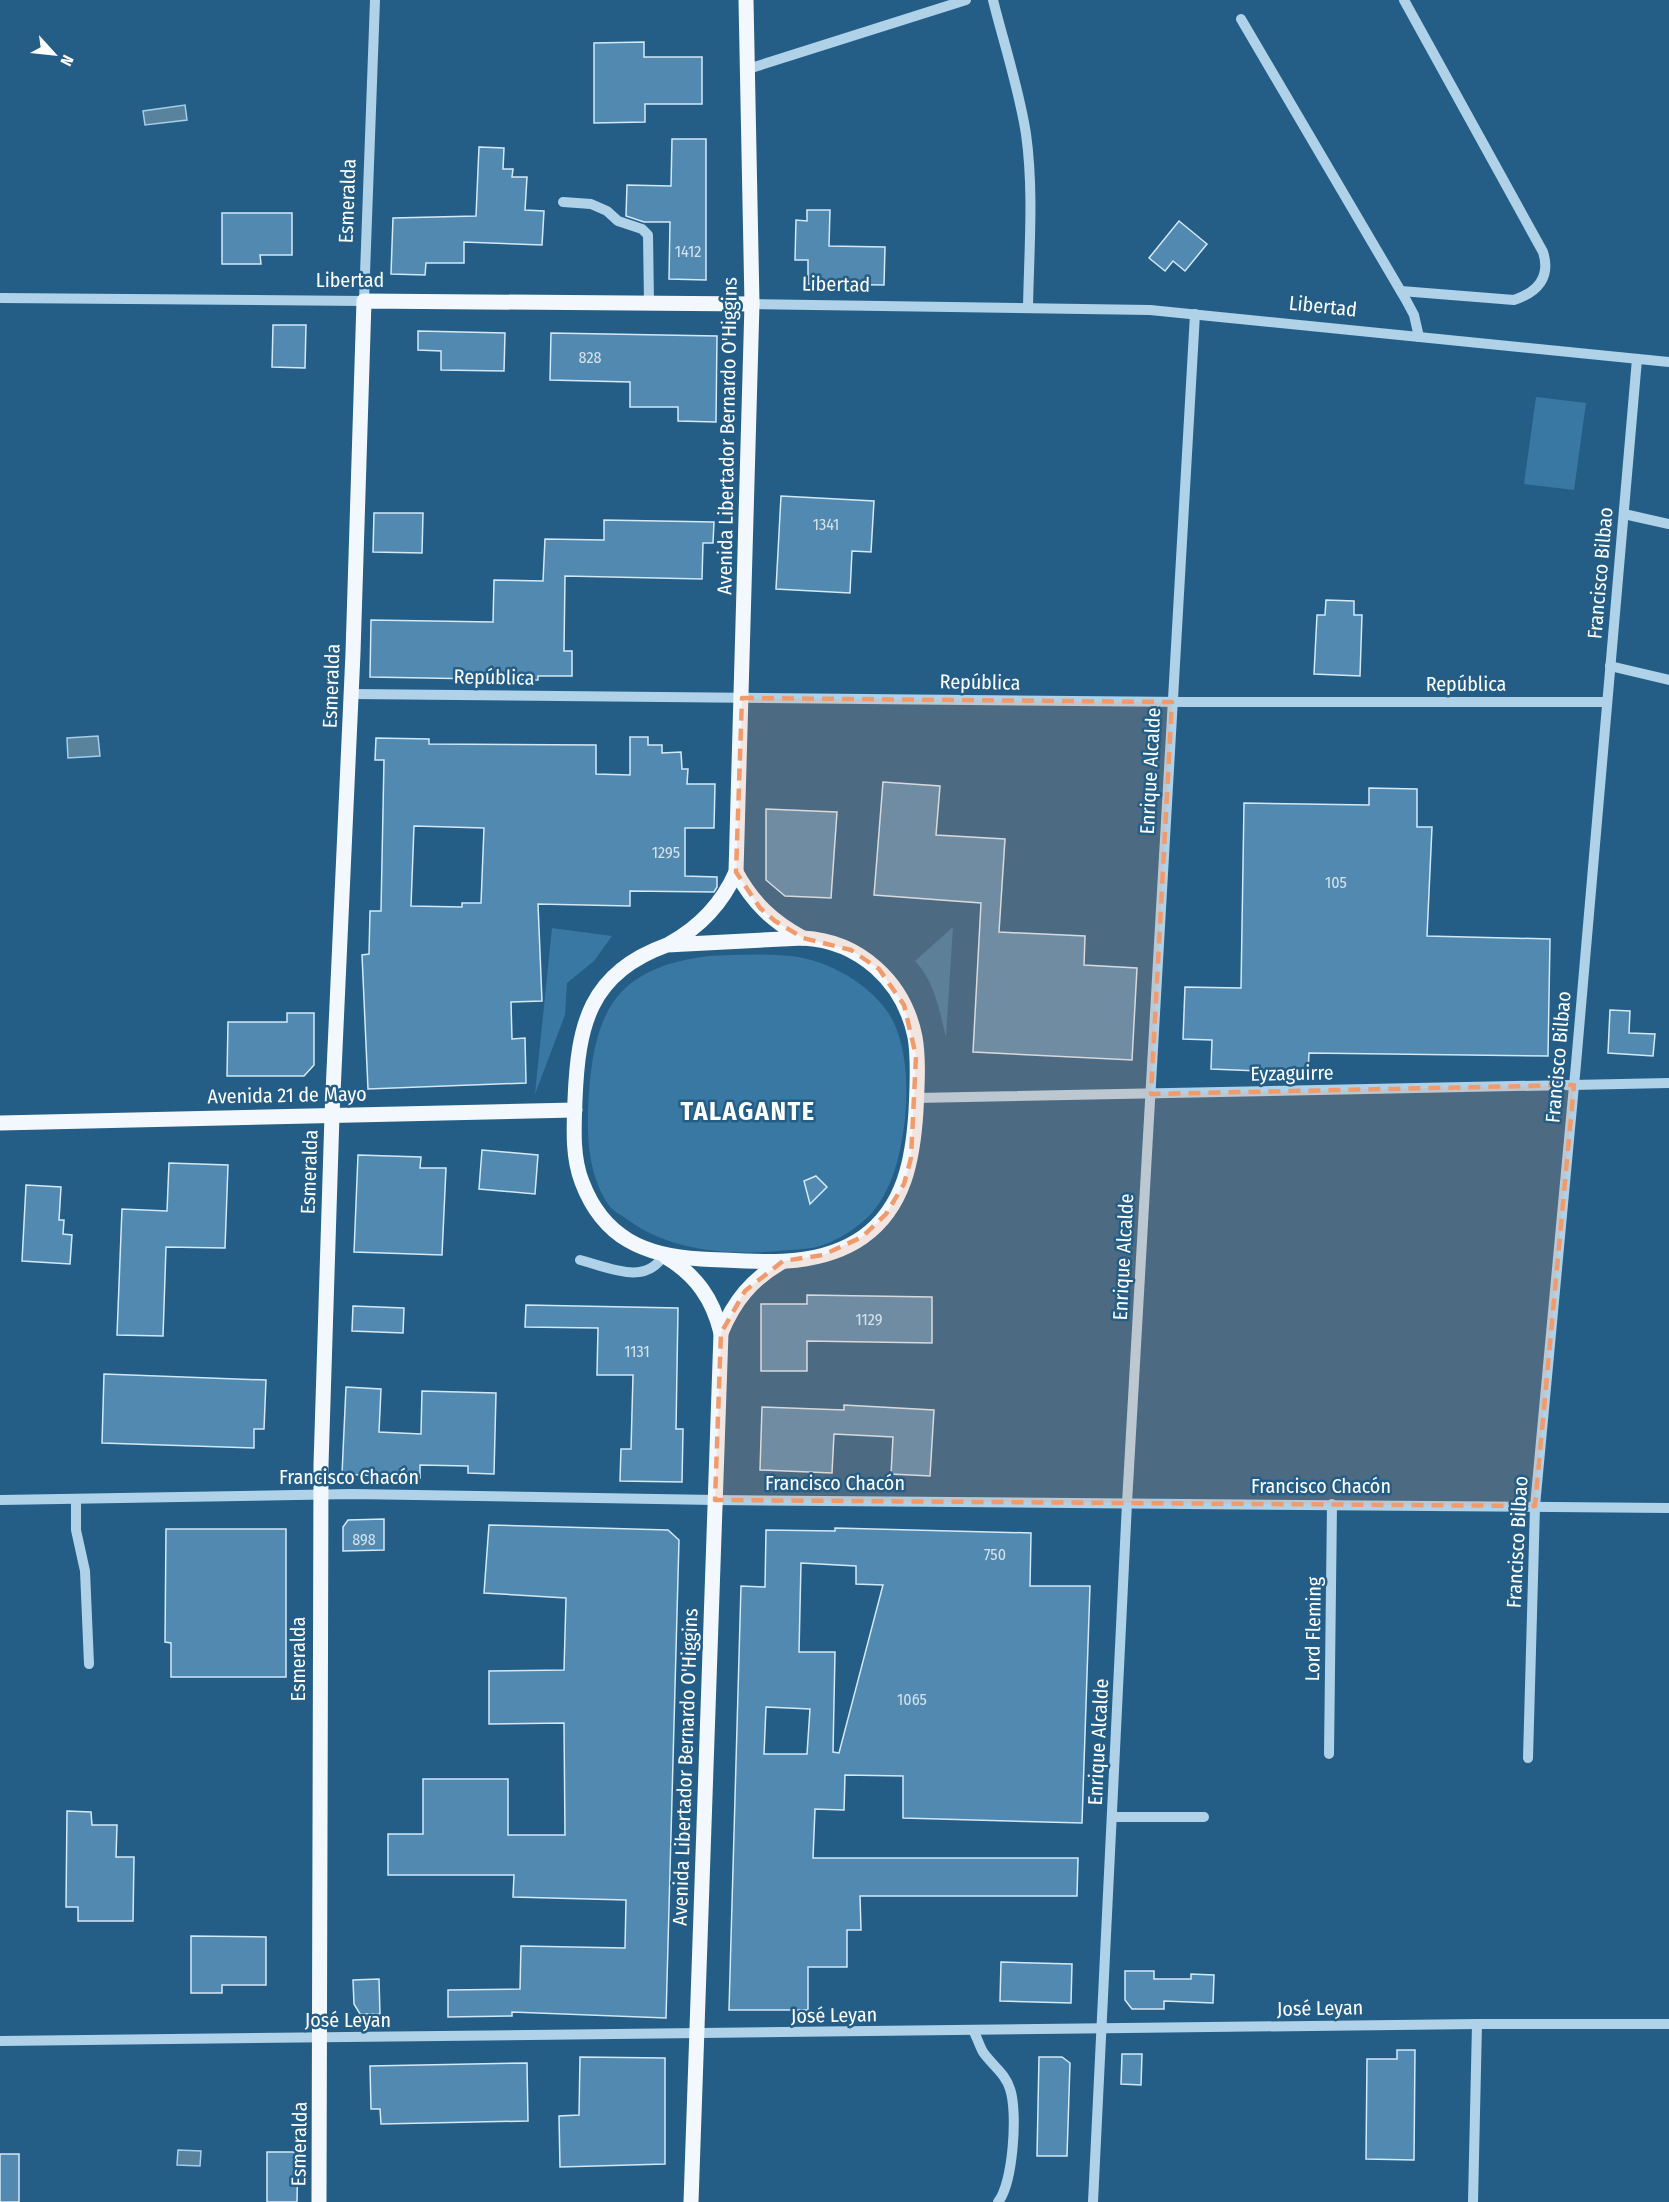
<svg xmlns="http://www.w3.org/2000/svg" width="1669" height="2202" font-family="'Fira Sans Condensed',sans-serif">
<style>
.green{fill:#3978a3}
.water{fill:#59829d;stroke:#a4ceea;stroke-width:1.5}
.building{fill:#5189b0;stroke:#d3e9f7;stroke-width:1.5;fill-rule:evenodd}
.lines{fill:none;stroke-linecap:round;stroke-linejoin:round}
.minor{stroke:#afd2e9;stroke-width:10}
.major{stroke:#f2f8fe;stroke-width:15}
.marked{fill:#f19b6d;fill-opacity:0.2;stroke:#f19b6d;stroke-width:4.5;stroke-dasharray:12 8;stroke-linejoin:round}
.labels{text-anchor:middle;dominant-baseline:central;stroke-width:5;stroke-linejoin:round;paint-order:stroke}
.number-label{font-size:16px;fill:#d4e2eb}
.street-label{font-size:20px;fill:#fff;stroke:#245e87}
.district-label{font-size:26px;font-weight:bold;letter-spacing:1.5px;fill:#fff;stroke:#245e87}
</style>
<rect width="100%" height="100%" fill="#245e87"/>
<g class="green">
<polygon points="1536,397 1586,403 1574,490 1524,484"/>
<path d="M953,927L946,1037C939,1010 935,982 915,961Z"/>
<polygon points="552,928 612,936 594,961 567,983 565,1015 535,1094"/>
<path d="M709,956C736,955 764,953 791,956C829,960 877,987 894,1023C907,1052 908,1088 905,1119C901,1152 893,1192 868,1217C855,1229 837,1241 820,1246C811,1249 799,1249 790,1250C734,1256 670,1253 624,1217C619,1214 612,1210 608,1204C590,1177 587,1143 588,1111C592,1019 609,968 709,956Z"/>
</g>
<g class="water">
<polygon points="185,105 187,120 145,125 143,111"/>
<polygon points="98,736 100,756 68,758 67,738"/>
<polygon points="178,2150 201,2151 200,2166 177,2165"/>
</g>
<g class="building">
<polygon points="644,42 644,57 702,57 702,104 645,104 645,122 594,123 594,43"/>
<polygon points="672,139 706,139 706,280 669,279 670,222 644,222 626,216 627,185 671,186"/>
<polygon points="479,147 504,148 503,169 513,169 512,177 527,177 525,210 544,211 542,245 464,242 464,263 426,263 425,275 391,274 393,218 476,216"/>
<polygon points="807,210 830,210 829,246 885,247 884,285 808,284 808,260 795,260 796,220 807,221"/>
<polygon points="222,213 292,213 292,255 260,255 261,264 222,264"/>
<polygon points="1179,221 1207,244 1185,271 1173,261 1165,271 1149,258"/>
<polygon points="273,325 306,325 305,368 272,367"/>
<polygon points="418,331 505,333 504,371 441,370 441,351 418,350"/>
<polygon points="551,333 717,336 716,422 678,421 678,407 630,407 630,382 550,380"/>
<polygon points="781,496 874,501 871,552 852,551 850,593 776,589"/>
<polygon points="374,513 423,513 422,553 373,552"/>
<polygon points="604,520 714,522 713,543 703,543 702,579 565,576 564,651 572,651 572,676 538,676 538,680 370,677 371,620 493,622 494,580 543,581 545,539 604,540"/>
<polygon points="1326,600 1354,601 1354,615 1362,615 1360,676 1314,674 1317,615 1325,615"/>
<path d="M630,737H648V745H662V753L681,752L682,769H688L687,784H715L714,828H685V876L717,877V887L714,892L630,891V906L538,904L542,1001L511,1002L512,1039L525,1038L526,1083L368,1089L362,955L369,954L370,911H381L384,760H375L376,738L429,739V744L596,745V774L630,775ZM414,826L484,828L481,903H462V907L411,906Z"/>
<polygon points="883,782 940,786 936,835 1005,839 999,932 1085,936 1084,965 1137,968 1132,1060 973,1052 981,903 874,895"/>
<polygon points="1369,788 1417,789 1417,827 1432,827 1427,936 1550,939 1548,1056 1309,1053 1308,1073 1211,1069 1212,1040 1183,1039 1185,987 1241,988 1244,803 1369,805"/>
<polygon points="766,809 837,812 831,898 785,896 766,880"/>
<polygon points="1610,1010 1630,1011 1629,1033 1655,1034 1653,1056 1608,1053"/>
<polygon points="287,1013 314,1013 314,1065 304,1076 227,1076 228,1022 287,1022"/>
<polygon points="482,1150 538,1155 535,1194 479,1189"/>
<polygon points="358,1155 421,1157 420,1168 446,1168 442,1255 354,1252"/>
<polygon points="169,1163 228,1165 225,1248 166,1247 163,1336 117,1335 122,1209 167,1211"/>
<polygon points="816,1176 827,1187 810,1204 804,1181"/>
<polygon points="26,1185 61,1187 59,1220 64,1220 63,1234 72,1235 70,1264 22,1261"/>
<polygon points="807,1295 932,1297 932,1343 807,1341 807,1371 761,1371 761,1304 807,1304"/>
<polygon points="526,1305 678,1308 676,1429 683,1429 682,1482 620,1481 621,1449 631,1449 633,1375 597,1375 598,1328 525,1327"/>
<polygon points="353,1306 404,1308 403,1333 352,1331"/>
<polygon points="104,1374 266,1380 264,1429 254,1429 254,1448 102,1443"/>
<polygon points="346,1387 381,1389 379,1432 421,1434 422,1391 496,1393 494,1474 468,1473 468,1466 420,1465 420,1478 342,1474"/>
<polygon points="844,1405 934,1410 930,1476 891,1474 893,1437 834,1434 832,1473 760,1470 762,1407 844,1410"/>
<polygon points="384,1519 384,1550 343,1551 343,1527 348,1520"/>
<polygon points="489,1525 668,1530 679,1540 666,2018 512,2012 512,2016 448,2017 448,1990 520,1989 521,1946 625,1948 626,1900 513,1897 514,1875 388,1875 388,1834 423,1834 423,1779 508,1779 508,1835 565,1835 564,1723 489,1724 489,1671 564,1670 566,1598 484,1593"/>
<path d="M835,1528L1031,1533L1030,1586H1090L1082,1823L903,1818V1776L845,1775L844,1810L815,1809L813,1858H1078L1077,1896H860L861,1930H847V1967H808V2010H729L741,1586L765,1587L766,1530L835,1531ZM801,1563L856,1566V1584L883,1585L839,1753L833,1752L835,1652H799ZM766,1707L810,1709L807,1754H764Z"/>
<polygon points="166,1529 286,1529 286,1677 171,1677 171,1643 165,1642"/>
<polygon points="67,1811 91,1812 92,1825 117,1825 116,1857 134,1857 133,1921 78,1921 78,1907 66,1907"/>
<polygon points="191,1936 266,1937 266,1985 222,1985 222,1993 191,1993"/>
<polygon points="1001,1962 1072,1964 1071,2003 1000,2001"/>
<polygon points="1125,1971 1154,1971 1154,1979 1191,1979 1191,1974 1214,1975 1213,2003 1164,2001 1164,2009 1132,2009 1125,2000"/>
<polygon points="379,1979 380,2014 360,2014 354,2004 353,1980"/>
<polygon points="1397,2050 1415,2050 1414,2160 1366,2159 1367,2059 1397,2059"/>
<polygon points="1122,2054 1142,2054 1141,2085 1121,2084"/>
<polygon points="580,2057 665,2058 665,2164 560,2167 559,2116 579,2115"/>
<polygon points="1039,2057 1062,2057 1070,2063 1067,2156 1037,2156"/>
<polygon points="527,2063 528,2121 381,2124 380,2109 371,2109 370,2066"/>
<polygon points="267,2152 298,2152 297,2202 267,2202"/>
<rect x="0" y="2154" width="19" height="48"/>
</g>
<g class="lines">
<g class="minor">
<path d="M993,0C1004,44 1019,89 1026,134C1034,191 1029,250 1028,308"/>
<polyline points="1241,19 1406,300 1414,315 1419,337"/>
<polyline points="748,69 966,0"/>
<polyline points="563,202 591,204 607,211 618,221 642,229 648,235 649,303"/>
<path d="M1401,291L1514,300C1538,292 1551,277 1543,252L1404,0"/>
<polyline points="0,298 364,301 375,0"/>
<polyline points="752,304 1150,310 1669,362"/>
<polyline points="1624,514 1669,524"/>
<polyline points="1610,666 1669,680"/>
<polyline points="352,694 1185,702 1607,702"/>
<polyline points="916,1098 1669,1083"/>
<path d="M580,1260C608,1267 645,1286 663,1256"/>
<polyline points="76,1499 76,1530 85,1571 89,1664"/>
<polyline points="0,1500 352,1494 715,1500 1669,1508"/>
<polyline points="1329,1754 1332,1504"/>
<polyline points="1528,1758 1535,1506 1576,1064 1637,359"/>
<polyline points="1113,1817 1204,1817"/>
<path d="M973,2030C977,2037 979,2045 983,2052C991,2064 1006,2074 1010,2089C1018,2112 1013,2184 998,2202"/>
<polyline points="0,2041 1477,2024 1669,2024"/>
<polyline points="1093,2202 1127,1503 1195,314"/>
<polyline points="1473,2202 1477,2024"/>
</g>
<g class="major">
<path d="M736,872C753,903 772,921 803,938"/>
<path d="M803,938C860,941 904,982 915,1037C919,1060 917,1087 916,1111C913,1158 905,1207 863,1237C816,1270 755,1261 701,1259C645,1256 603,1238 582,1182C572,1157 574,1127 575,1100C578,1025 589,973 667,945Z"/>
<path d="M669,944C700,927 722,904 736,872L752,304L746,0"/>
<polyline points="0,1123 575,1110"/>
<path d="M666,1257C696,1275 713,1299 721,1333L691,2202"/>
<path d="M721,1333C734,1301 752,1279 782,1262"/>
<polyline points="319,2202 321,1465 332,1115 353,653 364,301 752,304"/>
</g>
</g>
<path class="marked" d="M742,698L1172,702L1151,1094L1574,1085L1535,1506L715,1500L721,1333L745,1291L783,1261L823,1255L862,1237L886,1214L904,1184L911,1158L916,1056L904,1005L879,969L851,950L803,938L775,921L760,908L736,872Z"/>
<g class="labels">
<g class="number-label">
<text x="688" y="251">1412</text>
<text x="590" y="357">828</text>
<text x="826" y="524">1341</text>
<text x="666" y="852">1295</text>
<text x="1336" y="882">105</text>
<text x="869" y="1319">1129</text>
<text x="637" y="1351">1131</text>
<text x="364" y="1539">898</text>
<text x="995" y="1554">750</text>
<text x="912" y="1699">1065</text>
</g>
<g class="street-label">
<text transform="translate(347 201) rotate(-88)">Esmeralda</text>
<text x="350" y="280">Libertad</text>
<text transform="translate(836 284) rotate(1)">Libertad</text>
<text transform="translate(1323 306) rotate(6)">Libertad</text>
<text transform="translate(727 436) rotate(-89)">Avenida Libertador Bernardo O'Higgins</text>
<text transform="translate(1600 573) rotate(-85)">Francisco Bilbao</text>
<text transform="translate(494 677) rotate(1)">República</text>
<text transform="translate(980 682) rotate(1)">República</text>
<text x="1466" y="684">República</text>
<text transform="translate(331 686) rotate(-88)">Esmeralda</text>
<text transform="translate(1150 771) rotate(-87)">Enrique Alcalde</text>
<text transform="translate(1558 1057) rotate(-85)">Francisco Bilbao</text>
<text transform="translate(1292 1073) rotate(-1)">Eyzaguirre</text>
<text transform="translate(287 1095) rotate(-1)">Avenida 21 de Mayo</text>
<text transform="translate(309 1172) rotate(-88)">Esmeralda</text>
<text transform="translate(1123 1257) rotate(-87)">Enrique Alcalde</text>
<text x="349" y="1477">Francisco Chacón</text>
<text x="835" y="1483">Francisco Chacón</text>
<text x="1321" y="1486">Francisco Chacón</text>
<text transform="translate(1517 1542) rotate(-87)">Francisco Bilbao</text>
<text transform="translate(1313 1629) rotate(-89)">Lord Fleming</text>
<text transform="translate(298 1659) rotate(-90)">Esmeralda</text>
<text transform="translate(1098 1742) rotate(-87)">Enrique Alcalde</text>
<text transform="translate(685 1767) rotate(-88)">Avenida Libertador Bernardo O'Higgins</text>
<text transform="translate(1320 2008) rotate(-1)">José Leyan</text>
<text transform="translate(834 2015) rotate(-1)">José Leyan</text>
<text x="348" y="2020">José Leyan</text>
<text transform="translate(299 2144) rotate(-89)">Esmeralda</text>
</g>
<g class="district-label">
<text x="748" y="1111">TALAGANTE</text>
</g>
</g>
<g transform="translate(54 54) rotate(117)" stroke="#245e87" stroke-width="4.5" paint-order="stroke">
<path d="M0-4.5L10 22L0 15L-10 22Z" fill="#ffffff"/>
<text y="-9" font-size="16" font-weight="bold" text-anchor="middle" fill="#ffffff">N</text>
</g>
</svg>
